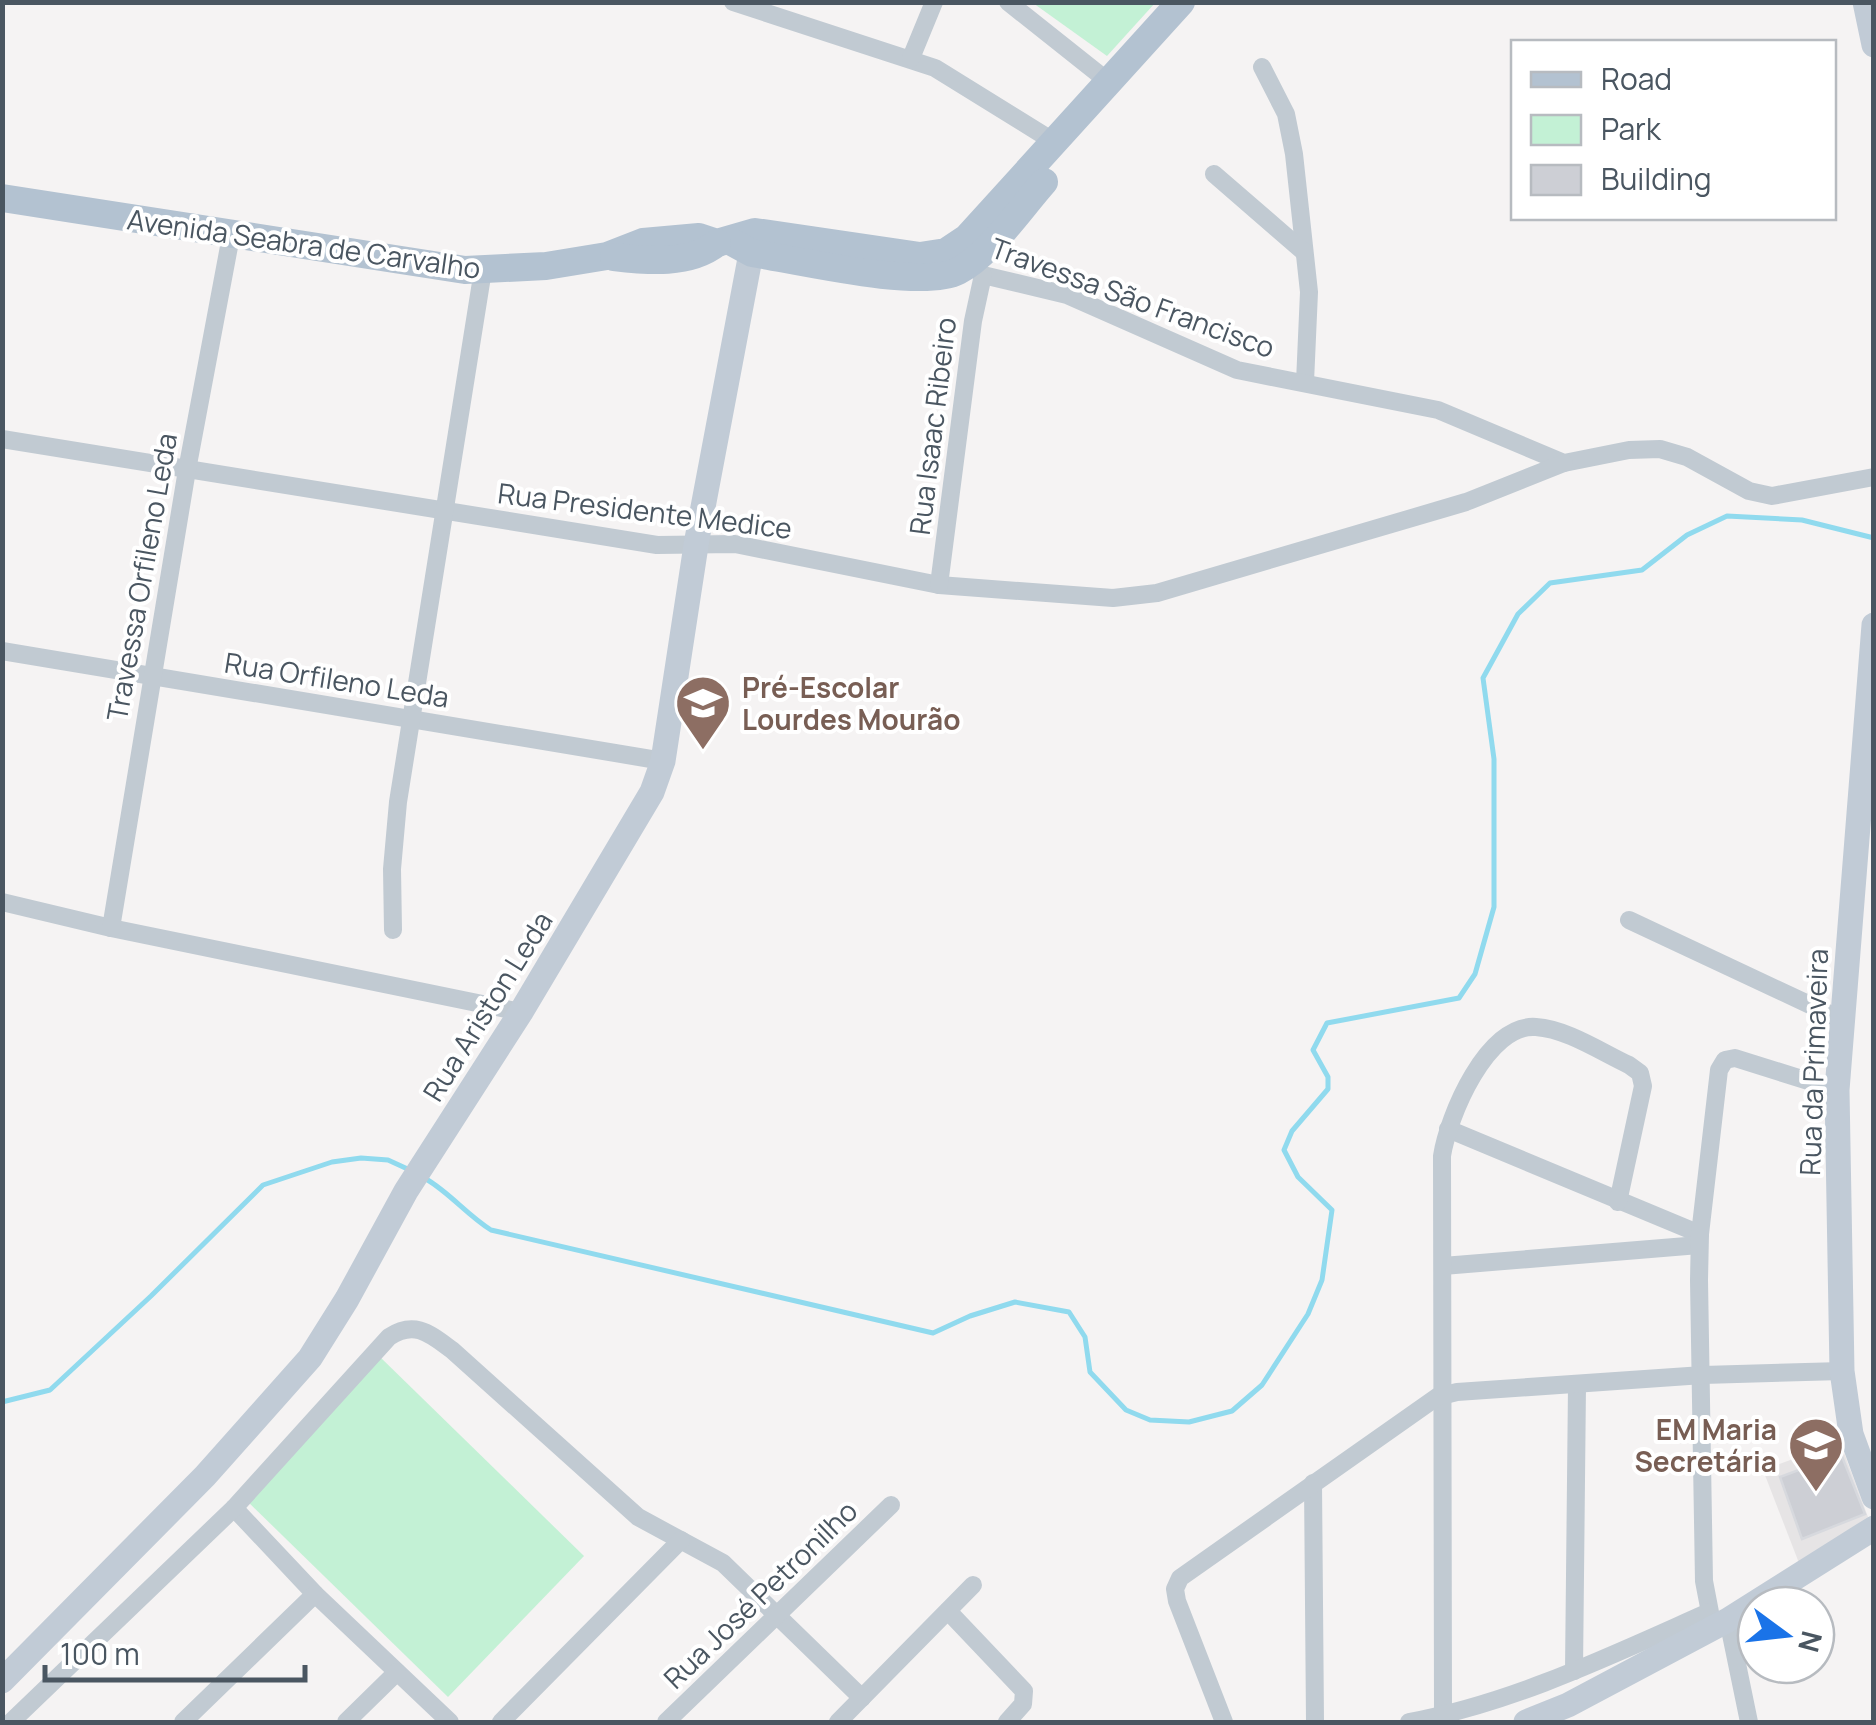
<svg xmlns="http://www.w3.org/2000/svg" width="1876" height="1725" font-family="Manrope,sans-serif">
<style>
.education{fill:#e6e4e5}
.green{fill:#c3f1d5}
.lines{fill:none;stroke-linecap:round;stroke-linejoin:round}
.stream{stroke:#90daee;stroke-width:5}
.building{fill:#cdcfd5;stroke:#d7d9de;stroke-width:2.5}
.street{stroke:#c1cad2;stroke-width:18}
.secondary{stroke:#c1cbd6;stroke-width:25}
.primary{stroke:#b3c2d1;stroke-width:28}
.labels{text-anchor:middle;dominant-baseline:central;stroke-width:8;stroke-linejoin:round;paint-order:stroke}
.street-label{font-size:28px;fill:#4a5661;stroke:#fff}
.education-label{font-size:28px;font-weight:bold;fill:#785e54;stroke:#fff;text-anchor:start}
</style>
<rect width="100%" height="100%" fill="#f5f3f3"/>
<polygon class="education" points="1840,1442 1868,1517 1799,1563 1763,1470"/>
<g class="green">
<polygon points="1033,3 1155,3 1107,56"/>
<polygon points="378,1355 584,1556 448,1697 242,1496"/>
</g>
<g class="lines">
<g class="stream">
<path d="M426,1179C450,1193 467,1215 491,1230L933,1333L970,1316L1015,1302L1069,1312L1085,1337L1090,1372L1126,1410L1150,1420L1189,1422L1232,1411L1262,1385L1308,1314L1322,1280L1332,1210L1298,1177L1284,1150L1292,1131L1328,1089V1077L1313,1050L1327,1023L1459,998L1475,974L1494,907V759L1483,678L1518,614L1550,583L1642,570L1687,535L1727,516L1802,520L1874,538"/>
<polyline points="2,1402 50,1390 151,1296 263,1185 332,1162 361,1158 388,1160 412,1171"/>
</g>
</g>
<polygon class="building" points="1841,1454 1865,1514 1802,1539 1780,1477"/>
<g class="lines">
<g class="street">
<polyline points="733,2 935,68 1056,143"/>
<polyline points="1008,2 1110,83"/>
<polyline points="911,58 934,2"/>
<polyline points="1262,67 1286,114 1294,154 1309,292 1305,382"/>
<polyline points="1214,174 1304,252"/>
<polyline points="966,259 983,275 1067,295 1237,370 1438,410 1564,463 1629,450 1660,449 1687,457 1749,491 1772,496 1874,477"/>
<polyline points="2,439 657,545 735,544 939,585 1113,598 1157,593 1466,502 1564,463"/>
<polyline points="939,585 973,321 983,275"/>
<polyline points="2,651 663,761"/>
<polyline points="2,902 111,928 521,1012"/>
<polyline points="1629,920 1840,1019"/>
<polyline points="111,928 187,470 231,236"/>
<polyline points="393,930 392,869 398,802 483,270"/>
<polyline points="1448,1129 1700,1234"/>
<polyline points="1443,1266 1699,1245"/>
<polyline points="1313,1483 1315,1722"/>
<polyline points="234,1508 315,1594 450,1722"/>
<polyline points="948,1611 1024,1691 1023,1704 1007,1722"/>
<polyline points="1728,1620 1749,1722"/>
<polyline points="1713,1628 1704,1581 1699,1280 1700,1234 1719,1070 1725,1060 1735,1058 1837,1090"/>
<polyline points="1574,1671 1577,1385"/>
<path d="M1443,1715L1442,1156C1448,1117 1487,1023 1536,1027C1567,1029 1601,1052 1629,1065L1640,1073L1643,1086L1618,1202"/>
<path d="M11,1722L234,1508L389,1337C415,1320 430,1334 452,1350L638,1517L723,1563L862,1698"/>
<polyline points="183,1722 315,1594"/>
<polyline points="346,1722 397,1672"/>
<polyline points="501,1722 681,1540"/>
<polyline points="666,1722 891,1505"/>
<polyline points="838,1722 973,1585"/>
<polyline points="1224,1722 1177,1601 1175,1589 1180,1578 1437,1397 1457,1392 1703,1375 1842,1371"/>
<path d="M1409,1722C1513,1703 1612,1655 1709,1612"/>
</g>
<g class="secondary">
<polyline points="1865,2 1874,45"/>
<polyline points="1874,625 1837,1090 1842,1371 1851,1434 1874,1497"/>
<polyline points="2,1681 205,1476 310,1358 347,1299 406,1191 521,1012 652,792 663,761 697,539 755,232"/>
<polyline points="1526,1722 1568,1705 1728,1620 1874,1528"/>
</g>
<g class="primary">
<polyline points="2,198 465,270 546,266 607,256 643,242 699,237 717,243 755,232 920,256 946,252 967,238 1181,2"/>
<path d="M730,241L752,253C796,260 923,290 958,271C989,255 1020,209 1044,182"/>
<path d="M614,257C648,261 689,265 717,243"/>
</g>
</g>
<defs>
<g id="school-pin" transform="scale(2.875)"><path d="M0 17L-7.5 6A9.5 9.5 0 1 1 7.5 6Z" fill="#8d6e63" stroke="#fff"/><path d="M0-5L7-2L0 1L-7-2ZM-4 1L0 2.5L4 1V4Q0 6-4 4Z" fill="#fff"/></g>
</defs>
<g fill-rule="evenodd">
<use href="#school-pin" x="703" y="703"/>
<use href="#school-pin" x="1816" y="1445"/>
</g>
<g class="labels">
<g class="street-label">
<text transform="translate(304 243) rotate(8)">Avenida Seabra de Carvalho</text>
<text transform="translate(1133 297) rotate(20)">Travessa São Francisco</text>
<text transform="translate(932 426) rotate(-83)">Rua Isaac Ribeiro</text>
<text transform="translate(645 510) rotate(7)">Rua Presidente Medice</text>
<text transform="translate(141 577) rotate(-80)">Travessa Orfileno Leda</text>
<text transform="translate(337 679) rotate(9)">Rua Orfileno Leda</text>
<text transform="translate(487 1006) rotate(-58)">Rua Ariston Leda</text>
<text transform="translate(1813 1062) rotate(-88)">Rua da Primaveira</text>
<text transform="translate(760 1594) rotate(-44)">Rua José Petronilho</text>
</g>
<g class="education-label">
<text x="742" y="687">Pré-Escolar<tspan x="742" dy="32">Lourdes Mourão</tspan></text>
<text x="1777" y="1429" text-anchor="end">EM Maria<tspan x="1777" dy="32">Secretária</tspan></text>
</g>
</g>
<rect width="1876" height="1725" fill="none" stroke="#4a5661" stroke-width="10"/>
<rect x="1511" y="40" width="325" height="180" fill="#ffffff" stroke="#b7bbc0" stroke-width="2.5"/>
<rect x="1531" y="72" width="50" height="15" fill="#b3c2d1" stroke="#b7bbc0" stroke-width="2.5"/>
<text x="1601" y="90" font-size="30" fill="#4a5661">Road</text>
<rect x="1531" y="115" width="50" height="30" fill="#c3f1d5" stroke="#b7bbc0" stroke-width="2.5"/>
<text x="1601" y="140" font-size="30" fill="#4a5661">Park</text>
<rect x="1531" y="165" width="50" height="30" fill="#cdcfd5" stroke="#b7bbc0" stroke-width="2.5"/>
<text x="1601" y="190" font-size="30" fill="#4a5661">Building</text>
<g transform="translate(1786 1635) rotate(105)"><circle r="48" fill="#ffffff" stroke="#b7bbc0" stroke-width="2.5"/>
<path d="M0-8L18 38L0 25L-18 38Z" fill="#1a73e8"/>
<text y="-15" font-size="28" font-weight="bold" text-anchor="middle" fill="#4a5661">N</text>
</g>
<path d="M45 1665v15h260v-15" fill="none" stroke="#4a5661" stroke-width="5"/>
<text x="60" y="1665" font-size="30" fill="#4a5661" stroke="#ffffff" stroke-width="8" paint-order="stroke">100 m</text>
</svg>
